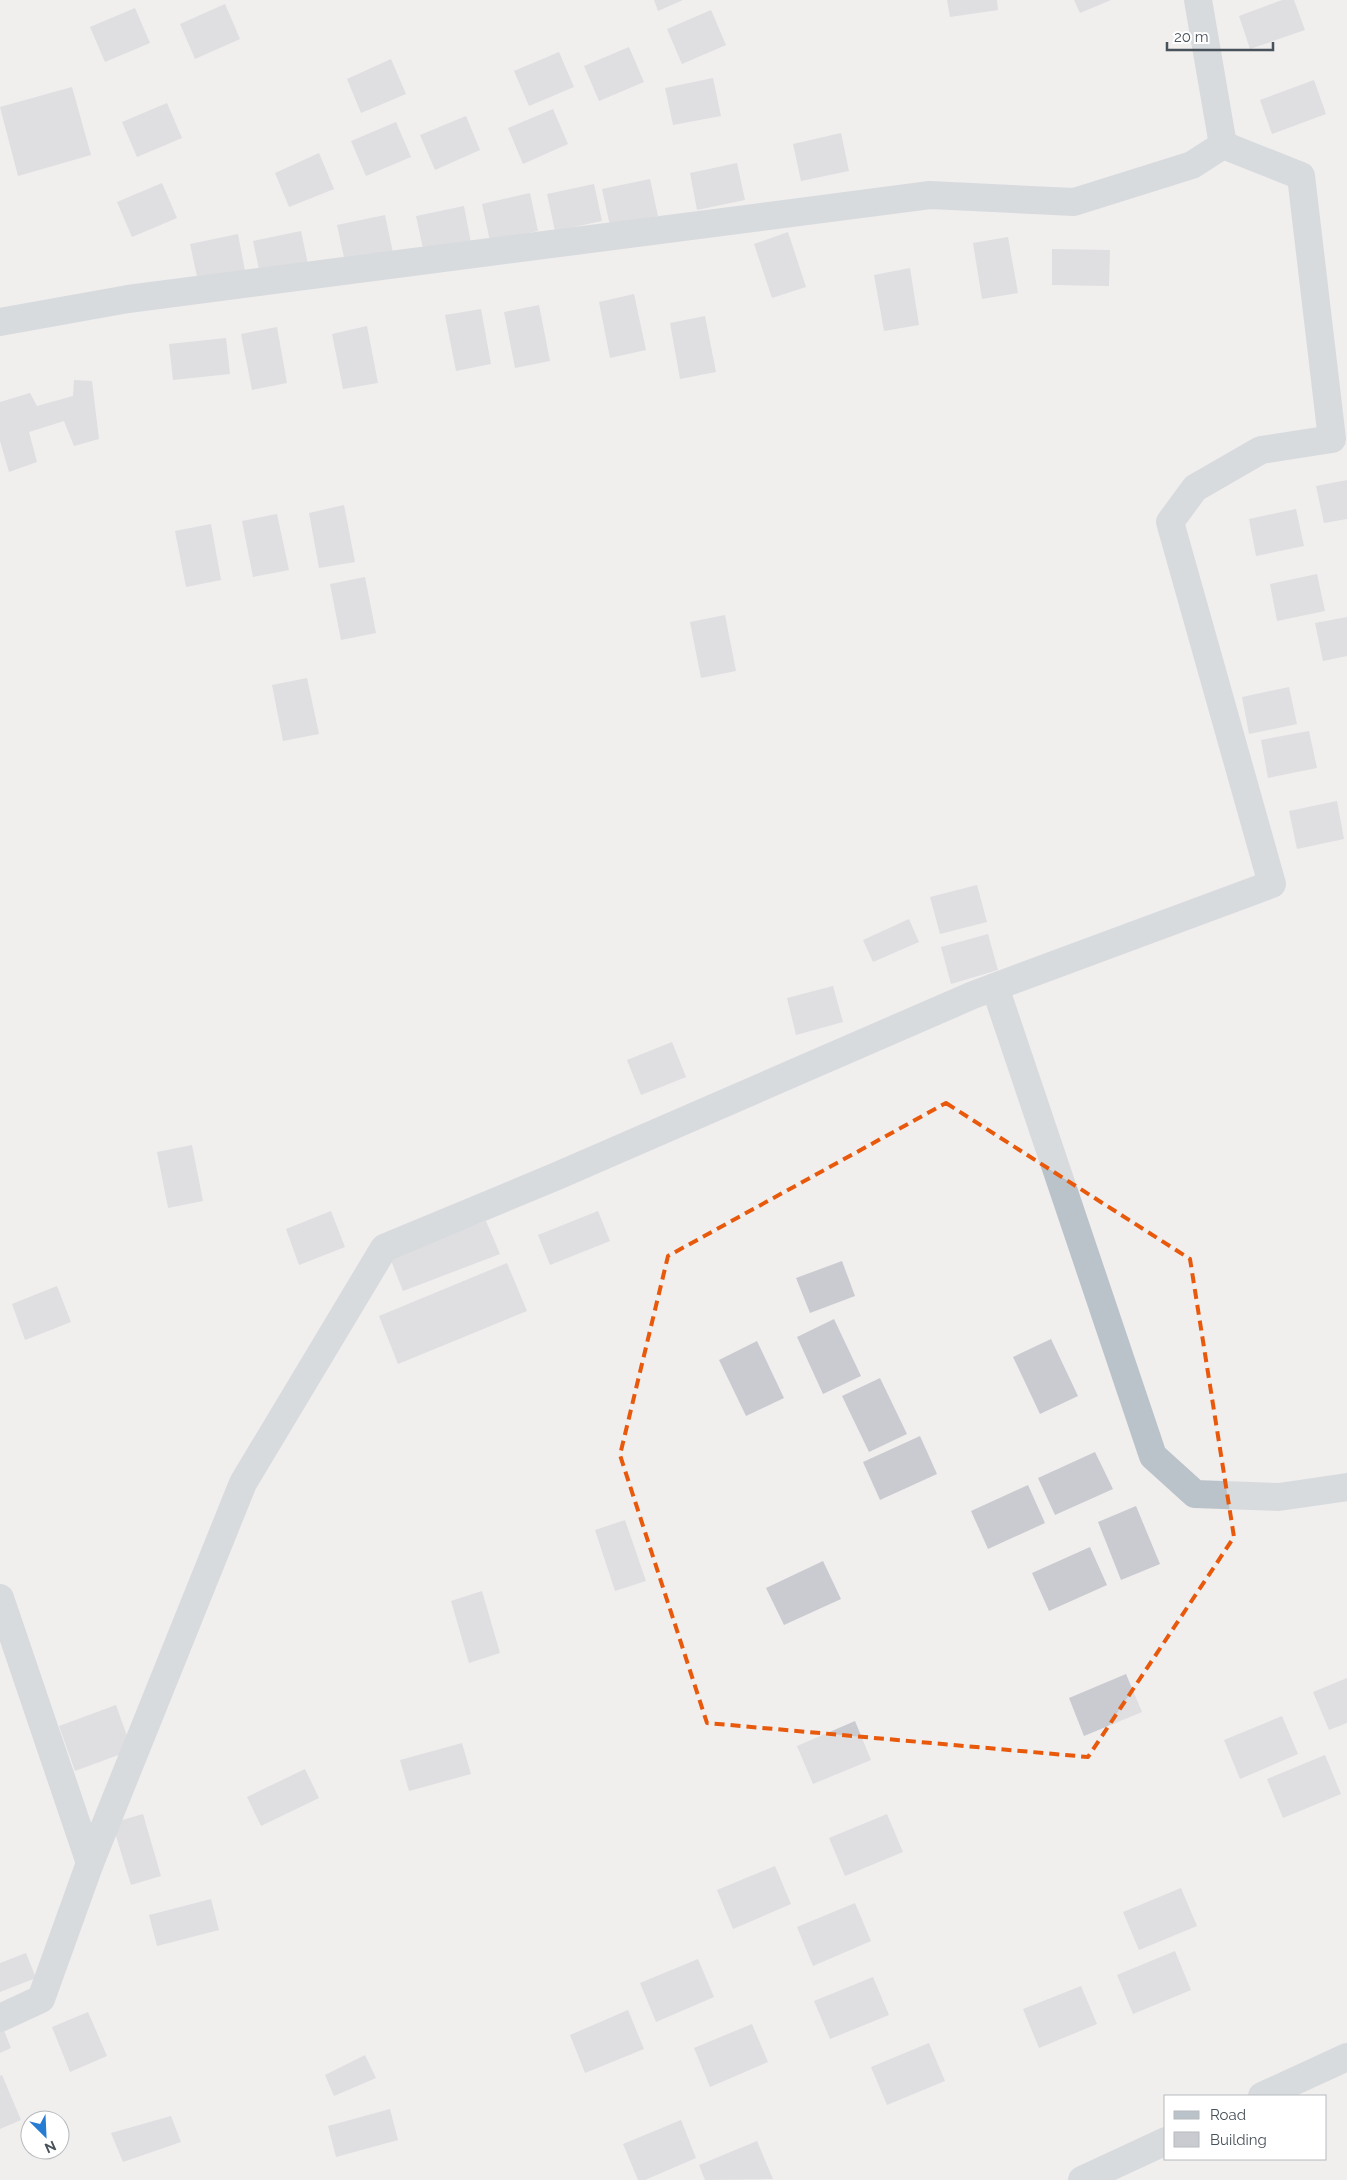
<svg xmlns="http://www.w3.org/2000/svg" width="1347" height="2180" font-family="Raleway,sans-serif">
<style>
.building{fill:#c9cbd1}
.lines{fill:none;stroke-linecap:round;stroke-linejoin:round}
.minor{stroke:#bbc3ca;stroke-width:28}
.marked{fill:none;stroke:#e8590c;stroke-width:4;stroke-dasharray:10 6;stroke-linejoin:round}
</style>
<rect width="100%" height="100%" fill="#f1eeee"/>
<g class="building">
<polygon points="654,0 683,0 658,11"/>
<polygon points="947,0 997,0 998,10 950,17"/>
<polygon points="1074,0 1111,0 1080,13"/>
<polygon points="1282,0 1294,0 1305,30 1250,49 1239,16"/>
<polygon points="225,4 240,39 195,59 180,24"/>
<polygon points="135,8 150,43 105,62 90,27"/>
<polygon points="711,10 726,45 682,64 667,29"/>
<polygon points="629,47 644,82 599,101 584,66"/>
<polygon points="559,52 574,87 529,106 514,71"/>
<polygon points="391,59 406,94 361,113 347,79"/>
<polygon points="713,78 721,116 673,125 665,88"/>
<polygon points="1314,80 1326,114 1272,134 1260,100"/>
<polygon points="72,87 91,155 18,176 0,107"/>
<polygon points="167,103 182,138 137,157 122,122"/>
<polygon points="553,109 568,144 523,164 508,128"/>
<polygon points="466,116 480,150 435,170 420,135"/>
<polygon points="396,122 411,157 366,176 351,141"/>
<polygon points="841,133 849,171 801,181 793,144"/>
<polygon points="319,153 334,189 289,207 275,173"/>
<polygon points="737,163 745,200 697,210 690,173"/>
<polygon points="650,179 658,216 610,226 602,189"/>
<polygon points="162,183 177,218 132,237 117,202"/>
<polygon points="594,184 602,221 555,231 547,194"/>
<polygon points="530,193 538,231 490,241 482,204"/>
<polygon points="464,206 471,243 424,253 416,216"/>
<polygon points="385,215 393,253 345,262 337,225"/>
<polygon points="301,231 309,269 261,279 253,241"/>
<polygon points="788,232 806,287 772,298 754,244"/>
<polygon points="238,234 245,271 198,281 190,244"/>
<polygon points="1008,237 1018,293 982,299 973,243"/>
<polygon points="1052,249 1110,250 1109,286 1052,285"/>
<polygon points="910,268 919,325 884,331 874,275"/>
<polygon points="634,294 646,350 610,358 599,302"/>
<polygon points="539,305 550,361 515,368 504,312"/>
<polygon points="481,309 491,364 456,371 445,315"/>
<polygon points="705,316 716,372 680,379 670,323"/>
<polygon points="367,326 378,383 343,389 332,334"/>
<polygon points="277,327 287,383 252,390 241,334"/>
<polygon points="226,338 230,374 173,380 169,344"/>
<polygon points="74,380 92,381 99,439 74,446 64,421 29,432 37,462 9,472 0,441 0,402 30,393 37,406 73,396"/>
<polygon points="1347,480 1347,519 1324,523 1316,486"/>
<polygon points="344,505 355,562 319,568 309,513"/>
<polygon points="1296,509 1304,546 1256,556 1249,519"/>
<polygon points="277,514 289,570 253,577 242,521"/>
<polygon points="211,524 221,580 186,587 175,531"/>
<polygon points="1317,574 1325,611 1277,621 1270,584"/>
<polygon points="365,577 376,633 341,640 330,584"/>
<polygon points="725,615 736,671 701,678 690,622"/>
<polygon points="1347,617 1347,656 1323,661 1315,623"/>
<polygon points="307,678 319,734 283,741 272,685"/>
<polygon points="1289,687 1297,724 1249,734 1242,697"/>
<polygon points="1309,731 1317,768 1268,778 1261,740"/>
<polygon points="1337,801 1344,839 1297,849 1289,811"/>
<polygon points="977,885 987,922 940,934 930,897"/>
<polygon points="909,919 919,942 873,962 863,940"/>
<polygon points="988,934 998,970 951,984 941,947"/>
<polygon points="833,986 843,1022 796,1035 787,998"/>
<polygon points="672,1042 686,1077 641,1095 627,1060"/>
<polygon points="192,1145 203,1201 168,1208 157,1152"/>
<polygon points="331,1211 345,1247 299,1265 286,1229"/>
<polygon points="598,1211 610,1241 550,1265 538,1235"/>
<polygon points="486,1221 500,1254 403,1291 390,1258"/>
<polygon points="842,1261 855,1296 810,1313 796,1278"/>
<polygon points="507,1263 527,1311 398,1364 379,1316"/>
<polygon points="57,1286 71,1322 25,1340 12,1304"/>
<polygon points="834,1319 861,1376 823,1394 797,1337"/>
<polygon points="1051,1339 1078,1396 1040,1414 1013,1357"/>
<polygon points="757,1341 784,1398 746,1416 719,1360"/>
<polygon points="880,1378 907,1434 869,1452 842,1396"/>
<polygon points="920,1436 937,1474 880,1500 863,1462"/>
<polygon points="1095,1452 1113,1489 1055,1515 1038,1478"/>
<polygon points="1028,1485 1045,1523 988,1549 971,1511"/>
<polygon points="1136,1506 1160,1564 1121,1580 1098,1522"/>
<polygon points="625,1520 646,1581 615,1591 595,1530"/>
<polygon points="1090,1547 1107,1585 1049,1611 1032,1573"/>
<polygon points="823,1561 841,1599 784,1625 766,1588"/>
<polygon points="482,1591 500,1653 469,1663 451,1601"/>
<polygon points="1126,1674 1142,1712 1084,1736 1069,1698"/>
<polygon points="1347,1678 1347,1723 1329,1730 1313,1692"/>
<polygon points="116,1705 132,1750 75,1771 59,1726"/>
<polygon points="1282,1716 1298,1754 1240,1779 1224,1740"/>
<polygon points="855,1721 871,1760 813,1784 797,1746"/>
<polygon points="462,1743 471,1774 409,1791 400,1760"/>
<polygon points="1325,1755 1341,1794 1283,1818 1267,1779"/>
<polygon points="305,1769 319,1798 261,1826 247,1797"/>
<polygon points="143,1814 161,1876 131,1885 112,1823"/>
<polygon points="887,1814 903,1852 845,1876 829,1838"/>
<polygon points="775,1866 791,1904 733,1929 717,1890"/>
<polygon points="1181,1888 1197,1926 1139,1950 1123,1912"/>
<polygon points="211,1899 219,1930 157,1946 149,1915"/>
<polygon points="855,1903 871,1941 813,1966 797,1927"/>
<polygon points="1175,1951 1191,1990 1133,2014 1117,1975"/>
<polygon points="26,1953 36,1978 0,1992 0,1963"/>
<polygon points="698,1959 714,1997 656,2022 640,1983"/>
<polygon points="873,1977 889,2015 830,2039 814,2001"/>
<polygon points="1081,1986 1097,2024 1039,2048 1023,2009"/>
<polygon points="628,2010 644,2049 585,2073 570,2035"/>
<polygon points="88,2012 107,2056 70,2072 52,2027"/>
<polygon points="1,2023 11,2048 0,2053 0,2024"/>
<polygon points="752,2024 768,2062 710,2087 694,2048"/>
<polygon points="929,2043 945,2081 887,2105 871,2067"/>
<polygon points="365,2055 376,2078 334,2096 325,2075"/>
<polygon points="2,2075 21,2120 0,2129 0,2076"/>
<polygon points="390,2109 398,2140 336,2157 328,2126"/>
<polygon points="171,2116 181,2142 123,2162 111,2133"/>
<polygon points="681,2120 696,2158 645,2180 638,2180 623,2144"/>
<polygon points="757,2141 773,2179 705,2180 699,2165"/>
</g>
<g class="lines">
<g class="minor">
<polyline points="0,322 128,299 930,195 1074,202 1192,165 1223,145 1198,0"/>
<polyline points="995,987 1153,1456 1195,1494 1279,1497 1347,1487"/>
<polyline points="0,1598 90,1863"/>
<polyline points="0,2018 41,1999 90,1863 243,1483 384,1248 557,1176 973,995 1272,884 1170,522 1195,488 1261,450 1332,439 1301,176 1223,145"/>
<polyline points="1262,2096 1347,2057"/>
<polyline points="1082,2180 1166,2141"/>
</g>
</g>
<path d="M0 0H1347V2180H0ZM946,1103L1190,1259L1234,1537L1088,1757L707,1723L620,1455L668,1256Z" fill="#f1eeee" fill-opacity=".55" fill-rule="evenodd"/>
<path class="marked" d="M946,1103L1190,1259L1234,1537L1088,1757L707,1723L620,1455L668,1256Z"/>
<rect x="1164" y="2095" width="162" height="65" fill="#ffffff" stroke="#b6babd"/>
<rect x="1174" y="2111" width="25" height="8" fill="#bbc3ca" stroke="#b6babd"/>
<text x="1210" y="2120" font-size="15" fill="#48525a">Road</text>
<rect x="1174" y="2132" width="25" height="15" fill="#c9cbd1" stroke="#b6babd"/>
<text x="1210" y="2145" font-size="15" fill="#48525a">Building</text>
<g transform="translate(45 2135) rotate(156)"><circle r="24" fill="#ffffff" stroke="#b6babd"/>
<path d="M0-4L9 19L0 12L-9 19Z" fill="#267bd3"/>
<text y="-8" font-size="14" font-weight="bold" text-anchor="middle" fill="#48525a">N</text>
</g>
<path d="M1167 42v8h106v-8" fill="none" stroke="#48525a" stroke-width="2.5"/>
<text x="1174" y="42" font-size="15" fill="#48525a" stroke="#ffffff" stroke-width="4" paint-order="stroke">20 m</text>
</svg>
